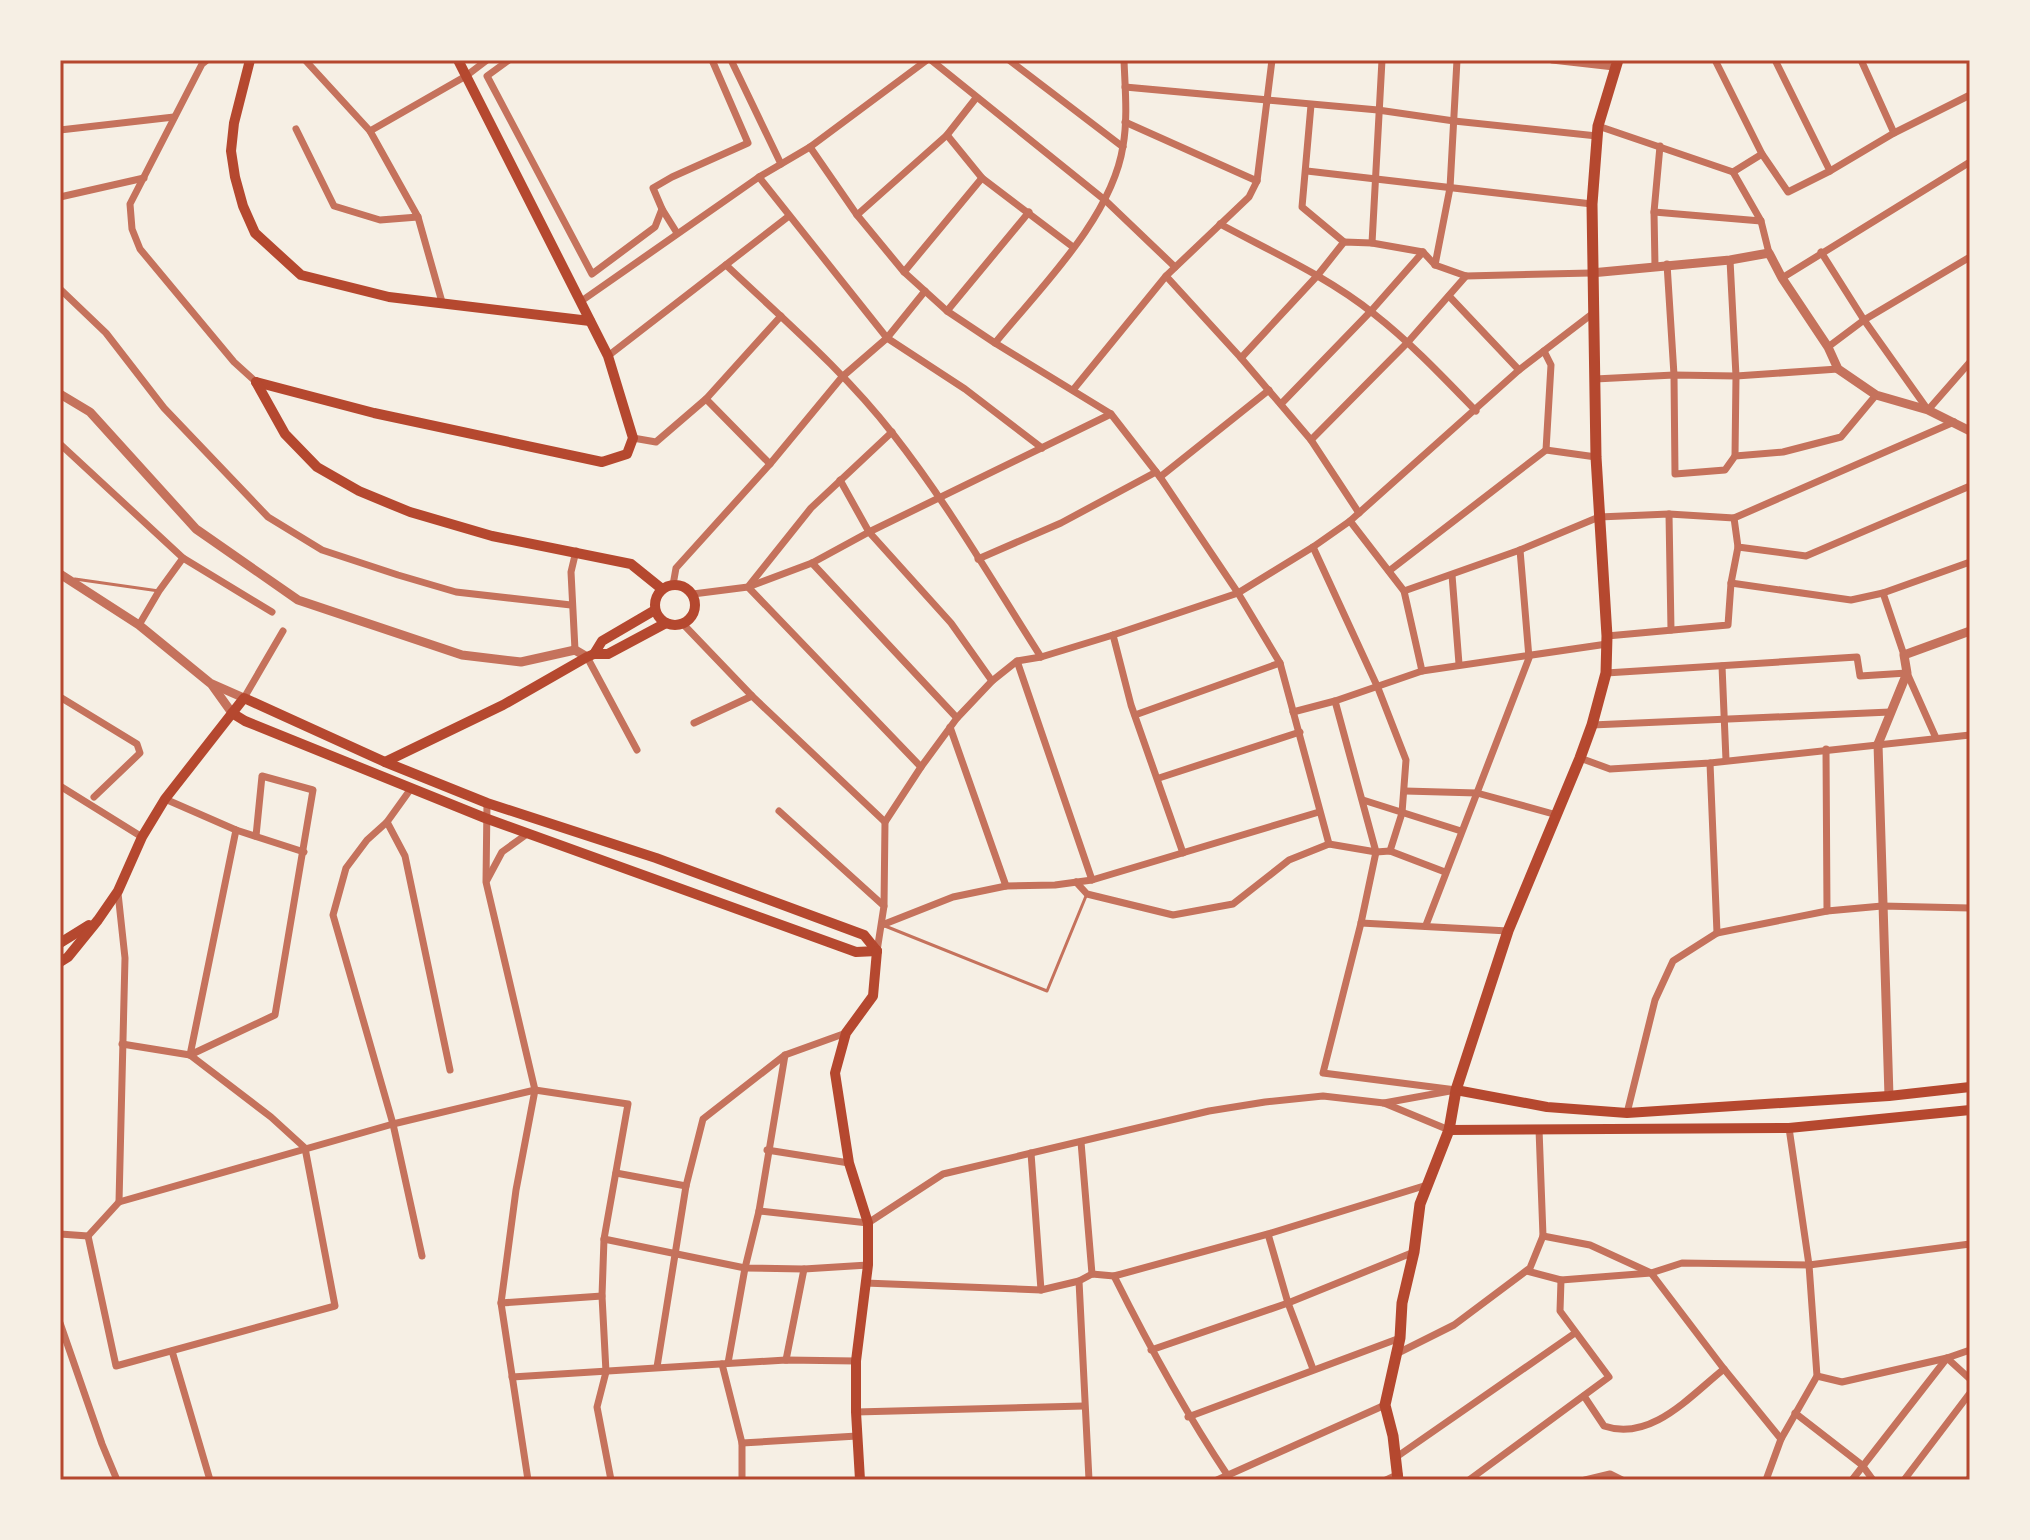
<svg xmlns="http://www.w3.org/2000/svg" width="2030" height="1540" font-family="Literata,serif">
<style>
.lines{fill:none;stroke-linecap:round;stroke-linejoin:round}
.service{stroke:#c5725c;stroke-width:3}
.minor{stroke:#c5725c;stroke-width:7}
.tertiary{stroke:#c5725c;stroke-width:9}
.secondary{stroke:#b5482f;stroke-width:10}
.primary{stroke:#b5482f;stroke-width:11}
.neatline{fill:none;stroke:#b5482f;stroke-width:3}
</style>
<rect width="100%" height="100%" fill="#f6efe4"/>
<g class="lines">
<g class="service">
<polyline points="75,579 159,591"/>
<polyline points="885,926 1047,991 1086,896"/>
</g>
<g class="minor">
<polyline points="207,60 202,64 130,204 132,229 140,249 234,362 256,382"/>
<polyline points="305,60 370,131 418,217 442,302"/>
<polyline points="509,60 487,76 592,274 655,227 662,209"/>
<polyline points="731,60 781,164"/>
<polyline points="931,60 1106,201 1175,267"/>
<polyline points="1009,60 1123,147"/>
<polyline points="1552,60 1614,67"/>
<polyline points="1715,60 1762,154 1788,192 1830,171 1775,60"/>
<polyline points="1861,60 1894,133"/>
<polyline points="1125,87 1378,110 1454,121 1597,136"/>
<polyline points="1311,105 1302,207 1344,242"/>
<polyline points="1125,122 1257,181"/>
<polyline points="1598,126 1733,172 1762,154"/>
<polyline points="296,129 334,206 380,220 418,217"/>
<polyline points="60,130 174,117"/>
<polyline points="370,131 466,76 487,60"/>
<polyline points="947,135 982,178 1073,247"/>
<polyline points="810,147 857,215 904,272 947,311 995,343 1111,414 1160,477 1238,593 1280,663 1329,844"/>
<polyline points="1307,171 1592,204"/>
<polyline points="1830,171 1894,133 1970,95"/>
<polyline points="1733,172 1761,221 1769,253"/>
<polyline points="759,177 887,338 965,389 1042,448"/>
<polyline points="60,197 144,178"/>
<polyline points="1654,212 1761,221"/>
<polyline points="857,215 947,135 976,98"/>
<path d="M1220,224C1272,252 1328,277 1374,314C1411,343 1443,377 1476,411"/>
<polyline points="677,233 662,209 653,188 672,177 748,143 712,60"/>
<polyline points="1372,243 1382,60"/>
<polyline points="1821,252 1864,320 1928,410 1970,362"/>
<polyline points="1730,260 1736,376 1735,456"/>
<polyline points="1667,264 1674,375 1675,474 1725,470 1735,456 1783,452 1841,437 1876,395"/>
<path d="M726,265C783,319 845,372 893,434C948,504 993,582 1041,657"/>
<polyline points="1435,265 1450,188 1457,60"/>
<polyline points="1655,266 1654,212 1660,146"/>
<polyline points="904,272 982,178"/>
<polyline points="1166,276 1241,358 1317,276 1344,242 1372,243 1423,252 1435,265 1466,276 1591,273"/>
<polyline points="1782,278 1970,162"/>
<polyline points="60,289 106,333 164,408 268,517 322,550 398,575 456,592 571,605"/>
<polyline points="1449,296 1519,370"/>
<polyline points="580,302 759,177 810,147 927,60"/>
<polyline points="947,311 1029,212"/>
<path d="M995,343C1040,288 1112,218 1123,146C1128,118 1125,88 1124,60"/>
<polyline points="1828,347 1864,320 1970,257"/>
<polyline points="1544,351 1551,365 1546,450"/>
<polyline points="608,356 789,216"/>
<polyline points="1241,358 1311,440 1359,513"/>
<polyline points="1595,379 1674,375 1736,376 1838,369"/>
<polyline points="1073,390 1166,276 1249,197 1257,181 1272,60"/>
<polyline points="706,399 770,464"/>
<polyline points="1281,404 1371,311 1423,252"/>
<polyline points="633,438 656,442 706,399 781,316"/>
<polyline points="1311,440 1408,342 1466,276"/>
<polyline points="60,444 183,558 272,612"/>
<polyline points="1160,477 1269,390"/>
<polyline points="840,480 869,532 951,623 992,681"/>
<polyline points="1669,514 1671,630"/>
<polyline points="1734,518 1738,547 1806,556 1970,486"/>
<polyline points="1350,521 1404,591 1422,671"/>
<polyline points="1313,547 1378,688 1406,760 1402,813 1390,851"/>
<polyline points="978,559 1061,523 1156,472"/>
<polyline points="812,563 957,718"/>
<polyline points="1389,571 1546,450 1596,457"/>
<polyline points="1452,575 1459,664"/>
<polyline points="1731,583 1851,600 1883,593 1970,562"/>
<polyline points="673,585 676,568 770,464 842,377 887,338 925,291"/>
<polyline points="1404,591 1520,550 1599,517 1669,514 1734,518 1954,422"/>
<polyline points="1883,593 1904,655"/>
<polyline points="693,594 748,587 811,508 892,432"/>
<polyline points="683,624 752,696 885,822"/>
<polyline points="139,625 159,591 183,558"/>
<polyline points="1113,635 1131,705 1183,853"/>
<polyline points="1607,636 1728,625 1731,583 1738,547"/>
<polyline points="575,650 571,572 576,551"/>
<polyline points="587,657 637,750"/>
<polyline points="1017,661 1092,880"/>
<polyline points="1722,666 1726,760"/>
<polyline points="1606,673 1857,657 1860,676 1907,673 1936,738"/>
<polyline points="60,697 137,744 140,753 94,797"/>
<polyline points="244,698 283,631"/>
<polyline points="1335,701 1376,852 1361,923 1323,1073 1456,1090"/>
<polyline points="1293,712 1335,701 1422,671 1607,644"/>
<polyline points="1135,715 1280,663"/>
<polyline points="694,723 752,696"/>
<polyline points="1592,725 1890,712"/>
<polyline points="950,727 1006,886"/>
<polyline points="1826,749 1827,911"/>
<polyline points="1580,758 1610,769 1710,763 1970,735"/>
<polyline points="1710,763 1717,933"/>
<polyline points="921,767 748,587 812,563 869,532 1111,414"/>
<polyline points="1159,778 1300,732"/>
<polyline points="60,786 142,837"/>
<polyline points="410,790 387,822 367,840 346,868 333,915 393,1124 422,1256"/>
<polyline points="1405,791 1477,793 1557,815"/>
<polyline points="165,799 236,830 304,852"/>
<polyline points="1363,800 1461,831"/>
<polyline points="487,803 486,882 535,1090 516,1190 501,1303 528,1480"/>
<polyline points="779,811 884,906 877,951"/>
<polyline points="387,822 405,856 450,1070"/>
<polyline points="487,880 502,852 527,834"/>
<polyline points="1076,882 1087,894 1173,915 1233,904 1289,860 1329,844 1376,852 1390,851 1445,872"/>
<polyline points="118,893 125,958 119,1202"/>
<polyline points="884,906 885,822 921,767 957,718 992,681 1017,661 1041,657 1113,635 1238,593 1313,547 1350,521 1519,370 1592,314"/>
<polyline points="1361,923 1508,931"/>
<polyline points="882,925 953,897 1006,886 1055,885 1092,880 1319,812"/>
<polyline points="1426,925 1529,658 1520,550"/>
<polyline points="190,1055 275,1015 313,790 262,776 256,836"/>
<polyline points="190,1055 236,830"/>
<polyline points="1384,1103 1450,1091"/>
<polyline points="1627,1113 1655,1000 1673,961 1717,933 1827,911 1882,906 1970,908"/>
<polyline points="1081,1142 1092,1274"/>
<polyline points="767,1150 849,1163"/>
<polyline points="1031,1153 1041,1290"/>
<polyline points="616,1173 686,1186"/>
<polyline points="759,1211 868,1223 943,1174 1209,1111 1265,1102 1323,1096 1384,1103 1449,1130"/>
<polyline points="60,1234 88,1236 119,1202 393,1124 535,1090 628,1104 604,1239 602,1296 606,1372 597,1407 611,1480"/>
<polyline points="1268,1234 1288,1303 1313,1369"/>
<polyline points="88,1236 116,1366 335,1306 305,1148 271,1117 190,1055 122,1044"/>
<polyline points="1543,1236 1590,1245 1651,1273 1724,1369 1781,1439"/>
<polyline points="604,1239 745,1268 804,1269 868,1265"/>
<polyline points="1527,1271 1561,1280 1651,1273 1682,1263 1809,1265 1970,1244"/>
<polyline points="865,1283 1041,1290 1079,1281"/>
<polyline points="501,1303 602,1296"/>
<polyline points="60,1323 102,1444 117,1480"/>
<polyline points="1151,1350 1288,1303 1414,1252"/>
<polyline points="172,1351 210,1480"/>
<polyline points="1396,1354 1454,1325 1530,1268 1543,1236 1539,1129"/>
<polyline points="786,1360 804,1269"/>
<polyline points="728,1363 745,1268 759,1211 785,1055"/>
<polyline points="722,1364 742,1443 742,1480"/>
<polyline points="657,1367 686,1186 703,1119 785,1055 846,1033"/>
<polyline points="1817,1376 1842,1382 1947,1358 1970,1350"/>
<polyline points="512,1377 786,1360 856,1361"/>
<path d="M1584,1396L1604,1426C1651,1442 1690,1396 1724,1369"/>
<polyline points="856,1412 1084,1406"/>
<polyline points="1795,1413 1862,1465 1873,1480"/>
<polyline points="1188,1417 1400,1338"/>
<polyline points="742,1443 857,1436"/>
<polyline points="1395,1458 1575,1333"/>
<path d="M1228,1476C1185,1412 1149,1346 1114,1276L1268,1234L1427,1185"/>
<polyline points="1089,1480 1079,1281 1092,1274 1114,1276"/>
<polyline points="1217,1480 1385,1405"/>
<polyline points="1386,1480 1399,1474"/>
<polyline points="1469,1480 1609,1377 1560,1311 1561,1280"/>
<polyline points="1585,1480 1610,1474 1622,1480"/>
<polyline points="1766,1480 1781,1439 1817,1376 1809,1265 1789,1128"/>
<polyline points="1852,1480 1947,1358 1970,1379"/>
<polyline points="1904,1480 1970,1393"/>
<polyline points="1968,1480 1970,1478"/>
</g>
<g class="tertiary">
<polyline points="1591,273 1730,260 1769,253 1782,278 1828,347 1838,369 1876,395 1928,410 1970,431"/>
<polyline points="60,394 90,412 196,529 298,600 462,655 521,662 575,650 587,657"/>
<polyline points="60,574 139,625 210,683 244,698"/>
<polyline points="212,685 232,713"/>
<polyline points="1889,1096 1878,744 1907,673 1904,655 1970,631"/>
</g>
<g class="secondary">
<polyline points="250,60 234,123 231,151 235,177 243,206 255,233 301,275 389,297 590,321"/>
<polyline points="256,382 374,413 602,462 627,454 633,438 608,356 458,60"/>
<polyline points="256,382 285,434 317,467 359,491 410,512 492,536 631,564 662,589"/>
<circle cx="675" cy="605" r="20"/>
<polyline points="594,654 602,641 655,610"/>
<polyline points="232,713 245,721 485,818 856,952 877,951"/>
<polyline points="385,762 503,705 587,657 594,654 608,654 666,623"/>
<polyline points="60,943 89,925"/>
<polyline points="60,962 68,957 98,920 118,891 142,837 165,799 244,698 385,762 487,803 656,858 864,935 877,951"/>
<polyline points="1456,1090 1547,1107 1627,1113 1889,1096 1970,1087"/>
<polyline points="1449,1130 1789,1128 1970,1110"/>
<polyline points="860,1480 856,1412 856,1361 868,1265 868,1223 849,1163 835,1073 846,1033 873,996 877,951"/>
</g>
<polyline class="primary" points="1398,1480 1393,1436 1385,1405 1400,1338 1402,1303 1414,1252 1420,1204 1449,1130 1456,1090 1508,931 1580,758 1592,725 1606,673 1607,636 1596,457 1592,204 1598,126 1618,60"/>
</g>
<rect width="2030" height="1540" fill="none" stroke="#f6efe4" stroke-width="124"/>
<rect x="62" y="62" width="1906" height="1416" class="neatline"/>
</svg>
